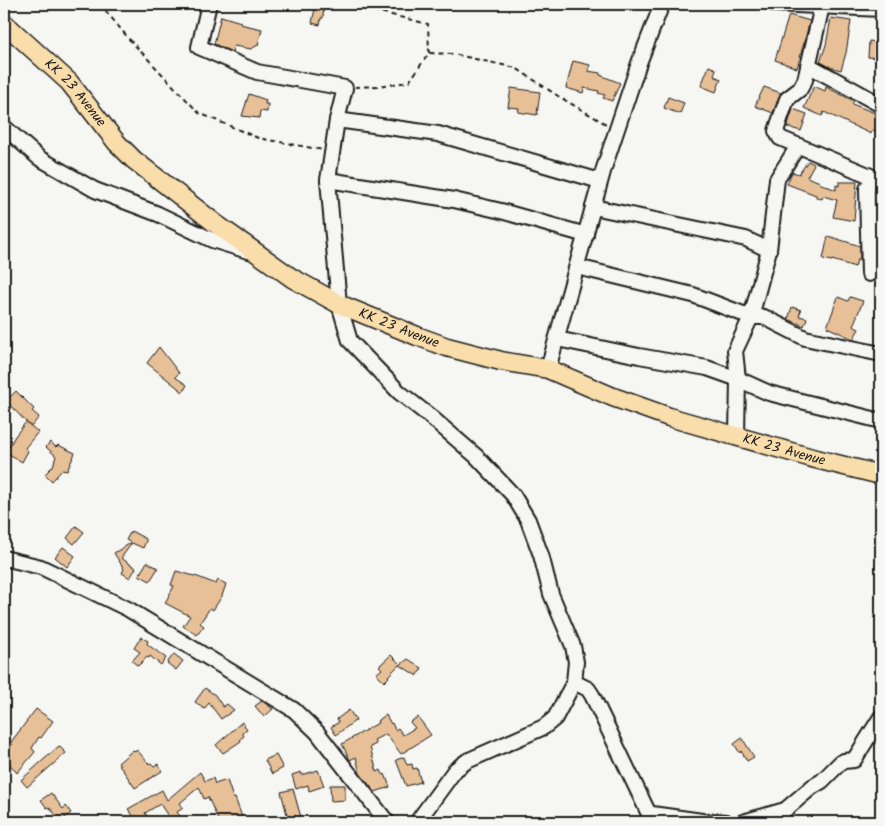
<svg xmlns="http://www.w3.org/2000/svg" width="885" height="826" font-family="Kalam,sans-serif">
<style>
.building{fill:#e7c097;stroke:#1c1c1c}
.lines{fill:none;stroke-linecap:round;stroke-linejoin:round}
.minor-casing{stroke:#1c1c1c;stroke-width:18}
.major-casing{stroke:#1c1c1c;stroke-width:21}
.path{stroke:#1c1c1c;stroke-width:2;stroke-dasharray:5 4;stroke-linecap:butt}
.minor{stroke:#f6f6f2;stroke-width:14}
.major{stroke:#f9deab;stroke-width:18}
.labels{text-anchor:middle;dominant-baseline:central;stroke-width:4.5;stroke-linejoin:round;paint-order:stroke}
.street-label{font-size:14px;fill:#1c1c1c;stroke:#f6f6f2}
</style>
<rect width="100%" height="100%" fill="#f6f6f2"/>
<filter id="ink" filterUnits="userSpaceOnUse"><feTurbulence type="fractalNoise" baseFrequency=".02" numOctaves="2"/><feDisplacementMap in="SourceGraphic" scale="10" xChannelSelector="R" yChannelSelector="G"/><feConvolveMatrix kernelMatrix="1 2 1 2 8 2 1 2 1" color-interpolation-filters="sRGB"/></filter>
<g filter="url(#ink)">
<g class="building">
<polygon points="316,4 324,4 323,18 321,18 320,25 312,23"/>
<polygon points="789,15 810,21 797,68 775,60"/>
<polygon points="221,16 241,22 240,24 262,29 258,45 251,49 234,46 232,52 214,44"/>
<polygon points="831,18 851,21 846,53 841,70 830,67 820,62 826,45"/>
<polygon points="869,41 877,42 876,48 881,48 881,58 868,57"/>
<polygon points="573,61 590,65 588,71 600,73 600,75 620,83 612,101 603,98 605,95 598,93 599,91 584,88 583,93 566,88"/>
<polygon points="709,66 716,69 714,76 721,79 716,92 701,86"/>
<polygon points="814,86 825,91 826,87 854,101 852,104 875,113 875,114 881,117 876,131 872,130 871,134 824,112 822,116 804,108"/>
<polygon points="764,87 781,93 773,113 755,106"/>
<polygon points="511,88 540,92 537,115 518,112 519,108 508,107"/>
<polygon points="249,94 266,100 265,104 268,104 267,112 260,111 259,118 242,116"/>
<polygon points="668,97 684,103 680,114 664,108"/>
<polygon points="793,109 807,114 801,131 787,127"/>
<polygon points="808,161 814,164 807,177 820,182 819,183 836,190 836,185 839,186 839,182 857,182 854,221 833,217 837,200 823,196 822,199 816,197 816,195 787,184 792,172 799,174"/>
<polygon points="828,236 860,246 860,260 857,260 855,267 832,260 832,261 823,259"/>
<polygon points="838,297 848,301 850,297 863,301 853,326 859,329 853,339 827,327"/>
<polygon points="792,307 801,310 799,316 807,318 804,326 788,319"/>
<polygon points="159,347 179,373 175,377 187,385 183,392 147,363"/>
<polygon points="16,391 34,409 32,411 39,417 31,427 6,401"/>
<polygon points="26,422 38,432 25,448 28,451 22,462 6,452 15,436"/>
<polygon points="50,442 56,447 58,445 75,453 67,471 62,470 52,481 45,474 53,466 56,456 46,447"/>
<polygon points="76,526 84,532 74,544 67,538"/>
<polygon points="131,531 146,539 146,541 143,548 132,543 121,558 136,568 130,578 122,573 124,569 114,553 131,543 126,540"/>
<polygon points="63,547 75,556 67,567 55,557"/>
<polygon points="147,562 158,568 150,581 139,575"/>
<polygon points="176,571 198,577 216,584 218,580 226,584 222,596 213,610 210,608 200,623 204,626 197,635 183,626 190,616 165,603 174,586 171,585"/>
<polygon points="141,637 148,641 147,644 166,658 161,665 150,656 149,658 147,657 138,666 132,661 140,652 134,648"/>
<polygon points="174,654 183,661 176,670 167,663"/>
<polygon points="391,655 400,664 388,676 389,677 384,682 376,674 382,669 379,666"/>
<polygon points="408,659 422,668 417,676 400,665"/>
<polygon points="205,688 215,695 223,707 227,704 234,710 221,719 209,703 204,709 195,702"/>
<polygon points="262,701 273,709 264,717 255,706"/>
<polygon points="36,709 53,721 41,738 39,737 32,748 35,752 17,773 7,761 4,756 4,751 13,744 11,742"/>
<polygon points="349,710 356,720 336,735 331,727 339,722 337,719"/>
<polygon points="386,715 391,724 392,723 395,730 398,728 403,735 415,728 410,722 418,717 431,735 401,754 386,734 374,740 376,744 370,747 377,772 381,770 383,775 385,774 390,787 375,792 360,774 356,757 350,760 342,744 378,723 377,721"/>
<polygon points="242,722 247,729 242,733 244,736 240,739 241,741 223,753 216,745"/>
<polygon points="742,738 754,757 747,761 741,751 740,753 734,744"/>
<polygon points="59,746 66,753 27,787 21,780"/>
<polygon points="133,750 135,752 137,750 149,764 151,763 154,766 158,764 162,771 135,788 118,763"/>
<polygon points="276,755 283,768 272,774 265,760"/>
<polygon points="404,757 407,765 412,764 413,769 417,768 421,782 406,786 396,760"/>
<polygon points="318,770 324,786 309,791 308,785 296,789 292,775 301,772 302,775"/>
<polygon points="200,772 205,781 213,778 215,784 227,780 233,798 235,798 244,822 219,822 208,797 204,799 199,787 180,803 183,808 177,812 184,822 172,822 160,804 145,813 148,818 141,822 131,822 135,818 128,809 162,790 167,800"/>
<polygon points="330,785 345,785 345,800 331,801"/>
<polygon points="293,789 302,821 297,822 289,822 281,792"/>
<polygon points="51,793 63,809 66,806 71,813 61,821 49,807 47,808 41,800"/>
</g>
<g class="lines">
<g class="minor-casing">
<g id="minor">
<polyline points="209,4 199,47 257,72 345,88 337,120 328,180 339,304 350,341 399,392 432,418 476,456 513,495 528,520 541,555 551,594 573,646 576,662 574,682 555,718 544,727 467,761 455,770 417,822"/>
<polyline points="775,4 881,9"/>
<polyline points="822,6 805,80 800,89 787,99 776,131 780,138 873,177"/>
<polyline points="808,65 881,105"/>
<polyline points="337,120 438,134 600,181"/>
<polyline points="4,127 39,158 95,190 158,214 212,240 248,251"/>
<polyline points="328,180 454,200 501,211 586,235"/>
<polyline points="593,207 746,239 769,250"/>
<polyline points="577,267 693,295 751,317 764,317 805,338 881,354"/>
<polyline points="869,274 867,189 873,177 881,179"/>
<polyline points="557,339 639,356 707,368 738,379 769,393 881,421"/>
<polyline points="548,369 604,168 639,63 662,4"/>
<polyline points="737,435 738,379 735,351 751,317 769,250 777,179 798,146"/>
<polyline points="4,558 41,567 128,609 294,710 317,732 387,822"/>
<polyline points="574,682 588,689 592,695 648,812 652,814 709,822"/>
<polyline points="713,822 714,821 726,822"/>
<polyline points="743,822 785,810 812,787 822,781 840,763 844,761 854,760 881,717"/>
</g>
</g>
<g class="major-casing">
<g id="major">
<path id="s1" d="M4,23L69,82L117,143L134,160L216,224L292,278L339,304L417,336L447,347L501,361L548,369L613,397L669,417L812,458L881,475"/>
</g>
</g>
<g class="path">
<polyline points="100,4 129,39 199,113 258,138 323,150"/>
<polyline points="347,4 428,24 429,53"/>
<polyline points="355,87 378,86 409,82 429,53 453,54 516,68 558,96 606,124"/>
</g>
<use href="#minor" class="minor"/>
<use href="#major" class="major"/>
</g>
</g>
<g class="labels">
<g class="street-label">
<text stroke="none"><textPath href="#s1" startOffset="100">KK 23 Avenue</textPath></text>
<text stroke="none"><textPath href="#s1" startOffset="505">KK 23 Avenue</textPath></text>
<text stroke="none"><textPath href="#s1" startOffset="910">KK 23 Avenue</textPath></text>
</g>
</g>
<rect width="885" height="826" fill="none" stroke="#f6f6f2" stroke-width="20"/>
<rect x="10" y="10" width="865" height="806" fill="none" stroke="#1c1c1c" stroke-width="2" filter="url(#ink)"/>
</svg>
